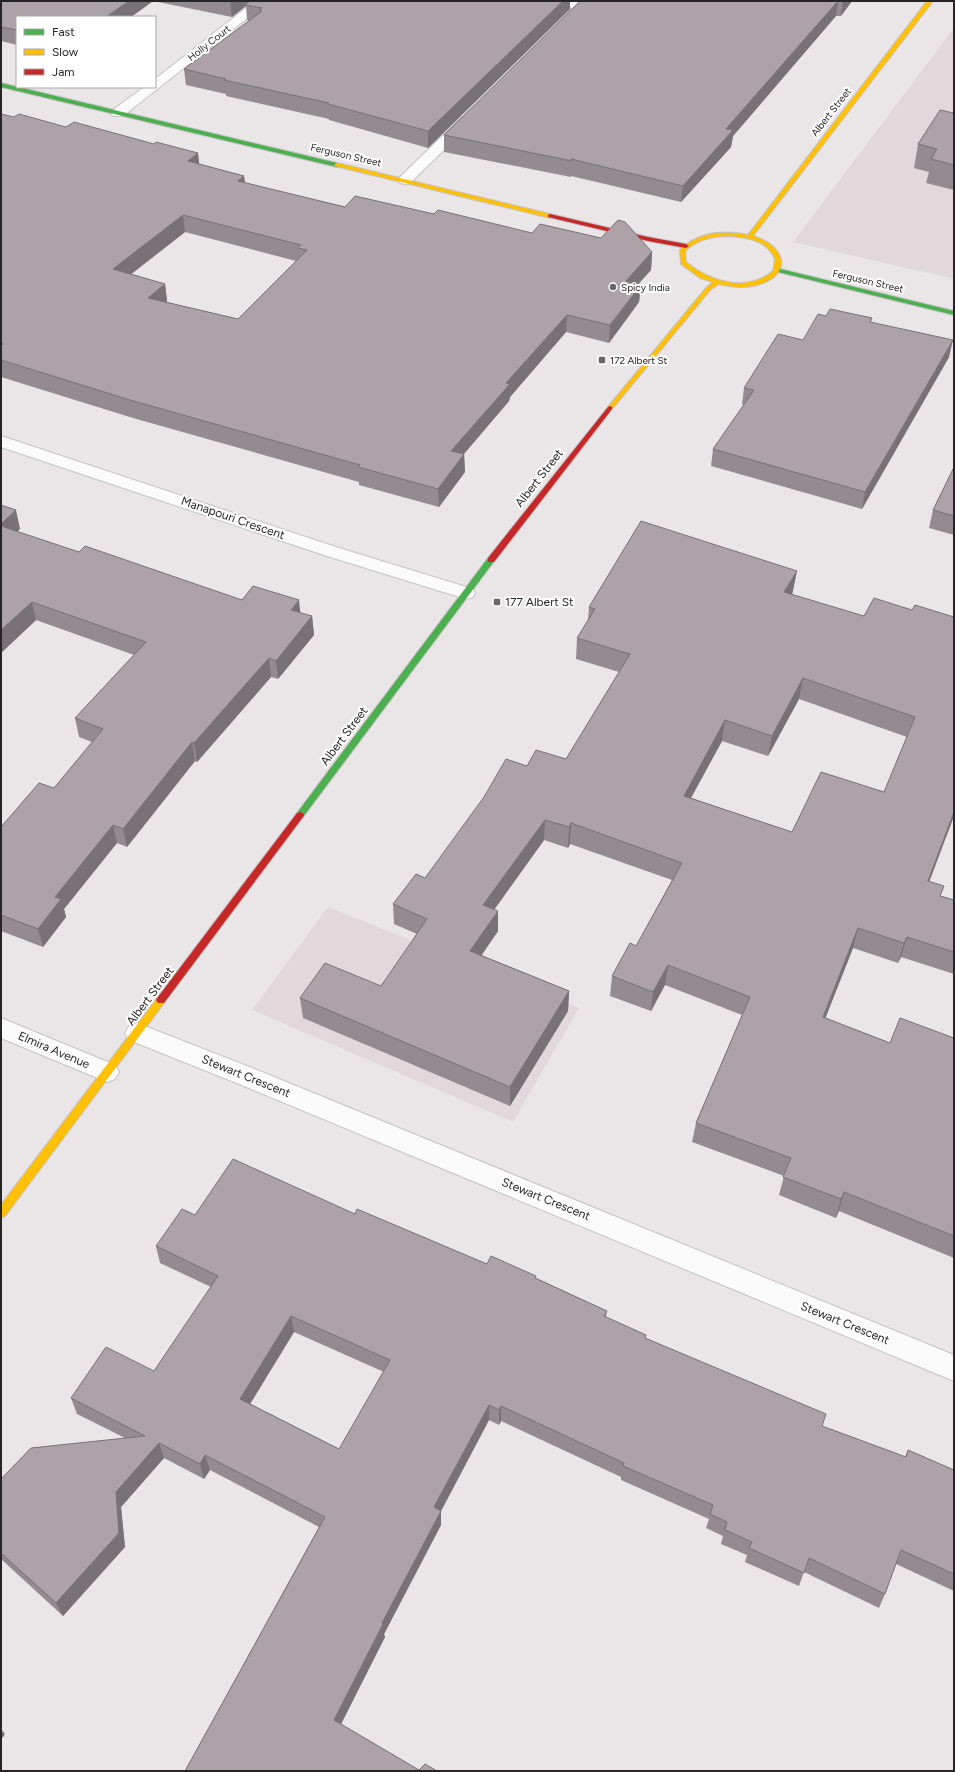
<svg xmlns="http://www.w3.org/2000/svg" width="955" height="1772" font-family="Figtree,sans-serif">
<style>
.built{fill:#e2d8dc}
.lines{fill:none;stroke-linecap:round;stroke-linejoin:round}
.street-casing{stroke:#c5c2c3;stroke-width:2}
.fast-casing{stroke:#c5c2c3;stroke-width:2}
.slow-casing{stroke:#c5c2c3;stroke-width:2}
.jam-casing{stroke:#c5c2c3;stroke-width:2}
.street{fill:#fcfbfc;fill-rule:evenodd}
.fast{fill:#4caf50;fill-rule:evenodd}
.slow{fill:#ffc107;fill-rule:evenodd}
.jam{fill:#c62828;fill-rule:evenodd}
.wall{fill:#948b90;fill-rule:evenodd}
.shaded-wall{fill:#787175}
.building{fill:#aca2a7;stroke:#787175;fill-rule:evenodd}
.poi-dot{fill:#6b6869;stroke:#fff;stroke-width:1.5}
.labels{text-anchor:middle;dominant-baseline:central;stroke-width:4;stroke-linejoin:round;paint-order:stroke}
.far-street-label{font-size:10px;fill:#272425;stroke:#fff}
.far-poi-label{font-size:10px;fill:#272425;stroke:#fff;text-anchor:start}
.street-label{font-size:12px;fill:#272425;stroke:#fff}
.poi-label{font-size:12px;fill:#272425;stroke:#fff;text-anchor:start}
</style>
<rect width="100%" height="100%" fill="#eae6e8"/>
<g class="built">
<polygon points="954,28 954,279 793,242"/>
<polygon points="328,907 579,1008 513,1122 252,1010"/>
</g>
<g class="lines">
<g class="street-casing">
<g id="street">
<polygon points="255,1 269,1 123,116 113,116 111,113 113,110 144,87 155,87 155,79"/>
<polygon points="564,1 577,1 585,9 565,30 557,30 555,27 572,9"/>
<polygon points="466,117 471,118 473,121 471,124 410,183 405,184 400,183 398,180 400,177 461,118"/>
<polygon points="1,436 339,548 473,589 475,593 473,597 466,599 327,556 1,447"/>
<polygon points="1,1018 115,1065 119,1072 115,1079 107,1082 1,1038"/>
<polygon points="137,1023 257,1070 954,1355 954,1381 239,1084 129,1040 125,1033 129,1026"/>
</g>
</g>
<g class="fast-casing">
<g id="fast">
<polygon points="1,83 337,163 340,165 337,167 1,87"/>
<polygon points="776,268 954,311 954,315 774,271 774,269"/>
<polygon points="488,558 491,558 495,560 303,817 297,817 296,815 297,813"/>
</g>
</g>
<g class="slow-casing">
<g id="slow">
<path d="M927,1H933L753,236C789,247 792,278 753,286C741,288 730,287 719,284L710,290L612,409H608V407L706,288L713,282L700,278L681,264L680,250C698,232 723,230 748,235ZM729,236C747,237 767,240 775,259L773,271C747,293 710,282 686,262L685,251C698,239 712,236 729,236Z"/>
<polygon points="337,163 550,214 553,216 550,218 335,166 334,165"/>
<polygon points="161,996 164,997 166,1000 164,1003 5,1216 1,1218 1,1205 158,997"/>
</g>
</g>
<g class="jam-casing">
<g id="jam">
<polygon points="550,214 648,237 686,244 689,246 686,248 648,241 548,217 548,215"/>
<polygon points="610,406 612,407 612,409 494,562 488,562 488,558 608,407"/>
<polygon points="300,812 303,813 304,815 303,817 164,1003 158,1003 156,1000 158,997 297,813"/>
</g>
</g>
<use href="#street" class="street"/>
<use href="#fast" class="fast"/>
<use href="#slow" class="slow"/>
<use href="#jam" class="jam"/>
</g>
<g class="wall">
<polygon points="1,1 570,1 570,9 428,148 329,120 329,119 226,96 226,94 186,85 184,69 249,21 247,20 246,6 232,17 153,1 131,17 17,17 17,45 1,41"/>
<polygon points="579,1 852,1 841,16 836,16 733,136 731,147 681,202 571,176 571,177 444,152 444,135 580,2"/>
<polygon points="954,113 954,190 926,183 929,172 914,168 918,144"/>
<path d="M1,114L199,164L244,176L245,183L345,207L434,214L532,233L652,252L651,270L638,284L641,285L639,302L609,343L566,332L510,397L509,401L464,454L465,472L439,507L359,485V482L133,418L1,377ZM185,232L296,261L238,319L166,302L167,301L165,284L131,274Z"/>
<polygon points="826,316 872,318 871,322 949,357 862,509 711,466 713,449 744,405 742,404 744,388 803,340"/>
<polygon points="954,467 954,535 929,528 933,510"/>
<polygon points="1,505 20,529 17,532 79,552 242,600 300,613 312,616 314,635 278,679 271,677 197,762 195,761 127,847 117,843 64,909 66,917 43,947 1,931 1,827 54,788 92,742 79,737 75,718 134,655 36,620 1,653"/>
<path d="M793,591L792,595L864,616L912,610L954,617V816L929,881L941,896L954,900V974L901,957L898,963L853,948L825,1018L890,1043L954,1038V1258L839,1211L836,1218L779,1195L784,1176L692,1142L696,1123L742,1015L665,985L651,1011L610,996L612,976L636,946L672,880L570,844L568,848L544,840L494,910L498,931L481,955L569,991L568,1011L510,1106L303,1018L300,998L381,986L417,934L394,924L393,904L425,878L527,766L566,759L619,672L576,659L577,638L588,620L589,607ZM799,699L907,737L884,792L792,832L691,798L722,741L768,756Z"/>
<path d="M355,1214L487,1264L536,1278L607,1311L606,1317L645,1338L822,1426L905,1457L908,1450L954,1470V1591L896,1564L885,1594L879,1608L804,1572L799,1586L745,1562L747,1555L721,1544L723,1536L706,1528L709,1519L621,1480V1477L501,1421L499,1425L489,1420L441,1511V1525L384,1634L385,1637L341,1724L419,1770L437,1771H185L319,1527L210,1470L204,1479L164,1458L121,1507L125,1547L63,1616L1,1559V1479L125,1438L77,1414L71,1398L154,1371L211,1287L160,1263L156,1246L195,1215ZM294,1332L384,1372L339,1449L250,1404Z"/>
</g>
<g class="shaded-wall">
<polygon points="129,1 153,1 131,17 106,17"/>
<polygon points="231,1 253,1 245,5 246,6 232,17 230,2"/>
<polygon points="563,1 570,1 570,9 428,148 428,131"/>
<polygon points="838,1 836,16 733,136 731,147 681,202 683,186 726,129"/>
<polygon points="843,1 852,1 841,16"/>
<polygon points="198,153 200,170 188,161"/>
<polygon points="244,176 246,193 238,181"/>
<polygon points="183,215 185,232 116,286 113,269"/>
<polygon points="652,252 651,270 625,299 626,281"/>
<polygon points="165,284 167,301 151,316 148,298"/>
<polygon points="641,285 639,302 609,343 610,325"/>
<polygon points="567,315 566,332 510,397 509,401 451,469 451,451 506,383"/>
<polygon points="953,340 949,357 862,509 865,492"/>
<polygon points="464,454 465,472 439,507 438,489"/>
<polygon points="16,510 20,529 3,544 1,535 1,524"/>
<polygon points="797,571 793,591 781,613 784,592"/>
<polygon points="299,600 301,619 291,610"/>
<polygon points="32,602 36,620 1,653 1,630"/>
<polygon points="312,616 314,635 278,679 276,661"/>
<polygon points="269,658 271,677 197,762 194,743"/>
<polygon points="803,678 799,699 768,756 772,736"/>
<polygon points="725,720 722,741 681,816 684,796"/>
<polygon points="192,742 195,761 127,847 123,829"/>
<polygon points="954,812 954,816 922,901 928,881"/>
<polygon points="545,820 544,840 483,925 483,905"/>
<polygon points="571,823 570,844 568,848 569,827"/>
<polygon points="113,825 117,843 64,909 66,917 43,947 38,929 55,897"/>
<polygon points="498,911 498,931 471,971 470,951"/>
<polygon points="858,928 853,948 818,1037 823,1017"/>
<polygon points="907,937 901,957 898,963 904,943"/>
<polygon points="668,965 665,985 651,1011 653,992"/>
<polygon points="569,991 568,1011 510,1106 510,1087"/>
<polygon points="844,1192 839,1211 836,1218 841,1199"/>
<polygon points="291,1316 294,1332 244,1414 240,1399"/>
<polygon points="489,1405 489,1420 441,1511 441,1525 384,1634 385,1637 337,1732 334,1720 382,1623 434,1507"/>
<polygon points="501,1406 501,1421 499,1425 499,1410"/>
<polygon points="159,1443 164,1458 121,1507 125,1547 63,1616 56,1603 116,1492"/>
<polygon points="205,1455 210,1470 204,1479 200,1464"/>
<polygon points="1,1729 5,1734 1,1740"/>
</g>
<g class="building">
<polygon points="1,1 129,1 106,17 17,17 17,30 1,27"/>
<polygon points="250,1 563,1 428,131 328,104 329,103 224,80 226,79 184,69 262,11 259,10 262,8 245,5"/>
<polygon points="580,1 838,1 726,129 733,130 683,186 571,159 572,161 444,135"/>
<polygon points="940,110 954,113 954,165 931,159 937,149 918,144"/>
<path d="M1,114L14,117L19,114L66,127L74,122L154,144L156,142L198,153L188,161L244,176L238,181L345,207L355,196L434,214L438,210L532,233L540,224L601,238L618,220L625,222L652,252L626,281L641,285L610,325L567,315L506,383L510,384L451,451L464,454L438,489L358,467L360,465L130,400L1,360V346L3,344H1ZM183,215L301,245L298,248L307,250L238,319L148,298L165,284L113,269Z"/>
<polygon points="830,309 872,318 870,322 953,340 865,492 713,449 754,390 744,388 778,334 803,340 818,314 826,316"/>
<polygon points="954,467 954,516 933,510"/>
<polygon points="1,505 16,510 1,524"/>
<path d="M641,521L797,571L784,592L864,616L874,598L912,610L915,605L954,617V812L928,881L944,886L940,896L954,900V952L907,937L904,943L858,928L823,1017L890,1043L900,1018L954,1038V1236L844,1192L841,1199L783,1177L791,1158L696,1123L750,997L668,965L653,992L612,976L630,943L636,946L682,863L571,823L569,827L545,820L483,905L498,911L470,951L569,991L510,1087L300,998L325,963L381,986L427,919L393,904L416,874L425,878L484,797L506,759L527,766L536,750L566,759L630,654L577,638L595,609L589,607ZM803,678L915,717L884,792L821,772L792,832L684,796L725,720L772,736Z"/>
<polygon points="1,526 79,552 85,546 242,600 253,586 299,600 291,610 312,616 276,661 269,658 194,743 192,742 123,829 113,825 55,897 61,899 38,929 1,915 1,827 39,783 54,788 103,729 75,718 146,642 32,602 1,630"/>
<path d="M233,1159L355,1214L357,1209L487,1264L491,1256L536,1276L535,1278L607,1311L604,1316L646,1335L645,1338L826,1414L822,1426L906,1457L908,1450L954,1470V1574L901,1550L885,1594L809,1558L804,1573L749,1548L752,1542L725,1530L727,1522L710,1514L713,1505L623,1466L624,1463L501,1406L499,1410L489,1405L434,1507L441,1511L382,1623L383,1624L334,1720L419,1770L425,1764L437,1771H185L325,1517L205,1455L200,1464L159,1443L116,1492L119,1533L56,1603L1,1553V1479L31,1448L145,1436L71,1398L106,1347L154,1371L218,1276L156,1246L182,1209L195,1215ZM291,1316L390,1360L339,1449L240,1399Z"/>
</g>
<g class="poi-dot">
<circle cx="613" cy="287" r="4"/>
<rect x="598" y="356" width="8" height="8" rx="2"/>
<rect x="493" y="598" width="8" height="8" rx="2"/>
</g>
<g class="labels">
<g class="far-street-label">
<text transform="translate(209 43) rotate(-38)">Holly Court</text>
<text transform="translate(831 112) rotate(-52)">Albert Street</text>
<text transform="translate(346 155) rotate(13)">Ferguson Street</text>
<text transform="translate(868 281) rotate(13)">Ferguson Street</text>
</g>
<g class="far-poi-label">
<text x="621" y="287">Spicy India</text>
<text x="610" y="360">172 Albert St</text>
</g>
<g class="street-label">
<text transform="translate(539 478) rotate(-52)">Albert Street</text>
<text transform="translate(233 518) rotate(19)">Manapouri Crescent</text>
<text transform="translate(344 736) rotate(-53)">Albert Street</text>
<text transform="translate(150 996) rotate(-53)">Albert Street</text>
<text transform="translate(54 1050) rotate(23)">Elmira Avenue</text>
<text transform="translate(246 1076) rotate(22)">Stewart Crescent</text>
<text transform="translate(546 1199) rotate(22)">Stewart Crescent</text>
<text transform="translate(845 1323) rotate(22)">Stewart Crescent</text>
</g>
<g class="poi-label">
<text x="505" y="602">177 Albert St</text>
</g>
</g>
<rect width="955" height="1772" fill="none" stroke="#272425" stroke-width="4"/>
<rect x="16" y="16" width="140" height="72" fill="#ffffff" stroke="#a9a7a8"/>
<rect x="24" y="29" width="20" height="6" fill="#4caf50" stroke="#a9a7a8"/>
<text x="52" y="36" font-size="12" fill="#272425">Fast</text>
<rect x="24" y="49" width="20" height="6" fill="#ffc107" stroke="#a9a7a8"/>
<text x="52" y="56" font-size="12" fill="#272425">Slow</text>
<rect x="24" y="69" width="20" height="6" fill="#c62828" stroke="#a9a7a8"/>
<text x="52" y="76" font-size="12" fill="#272425">Jam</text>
</svg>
